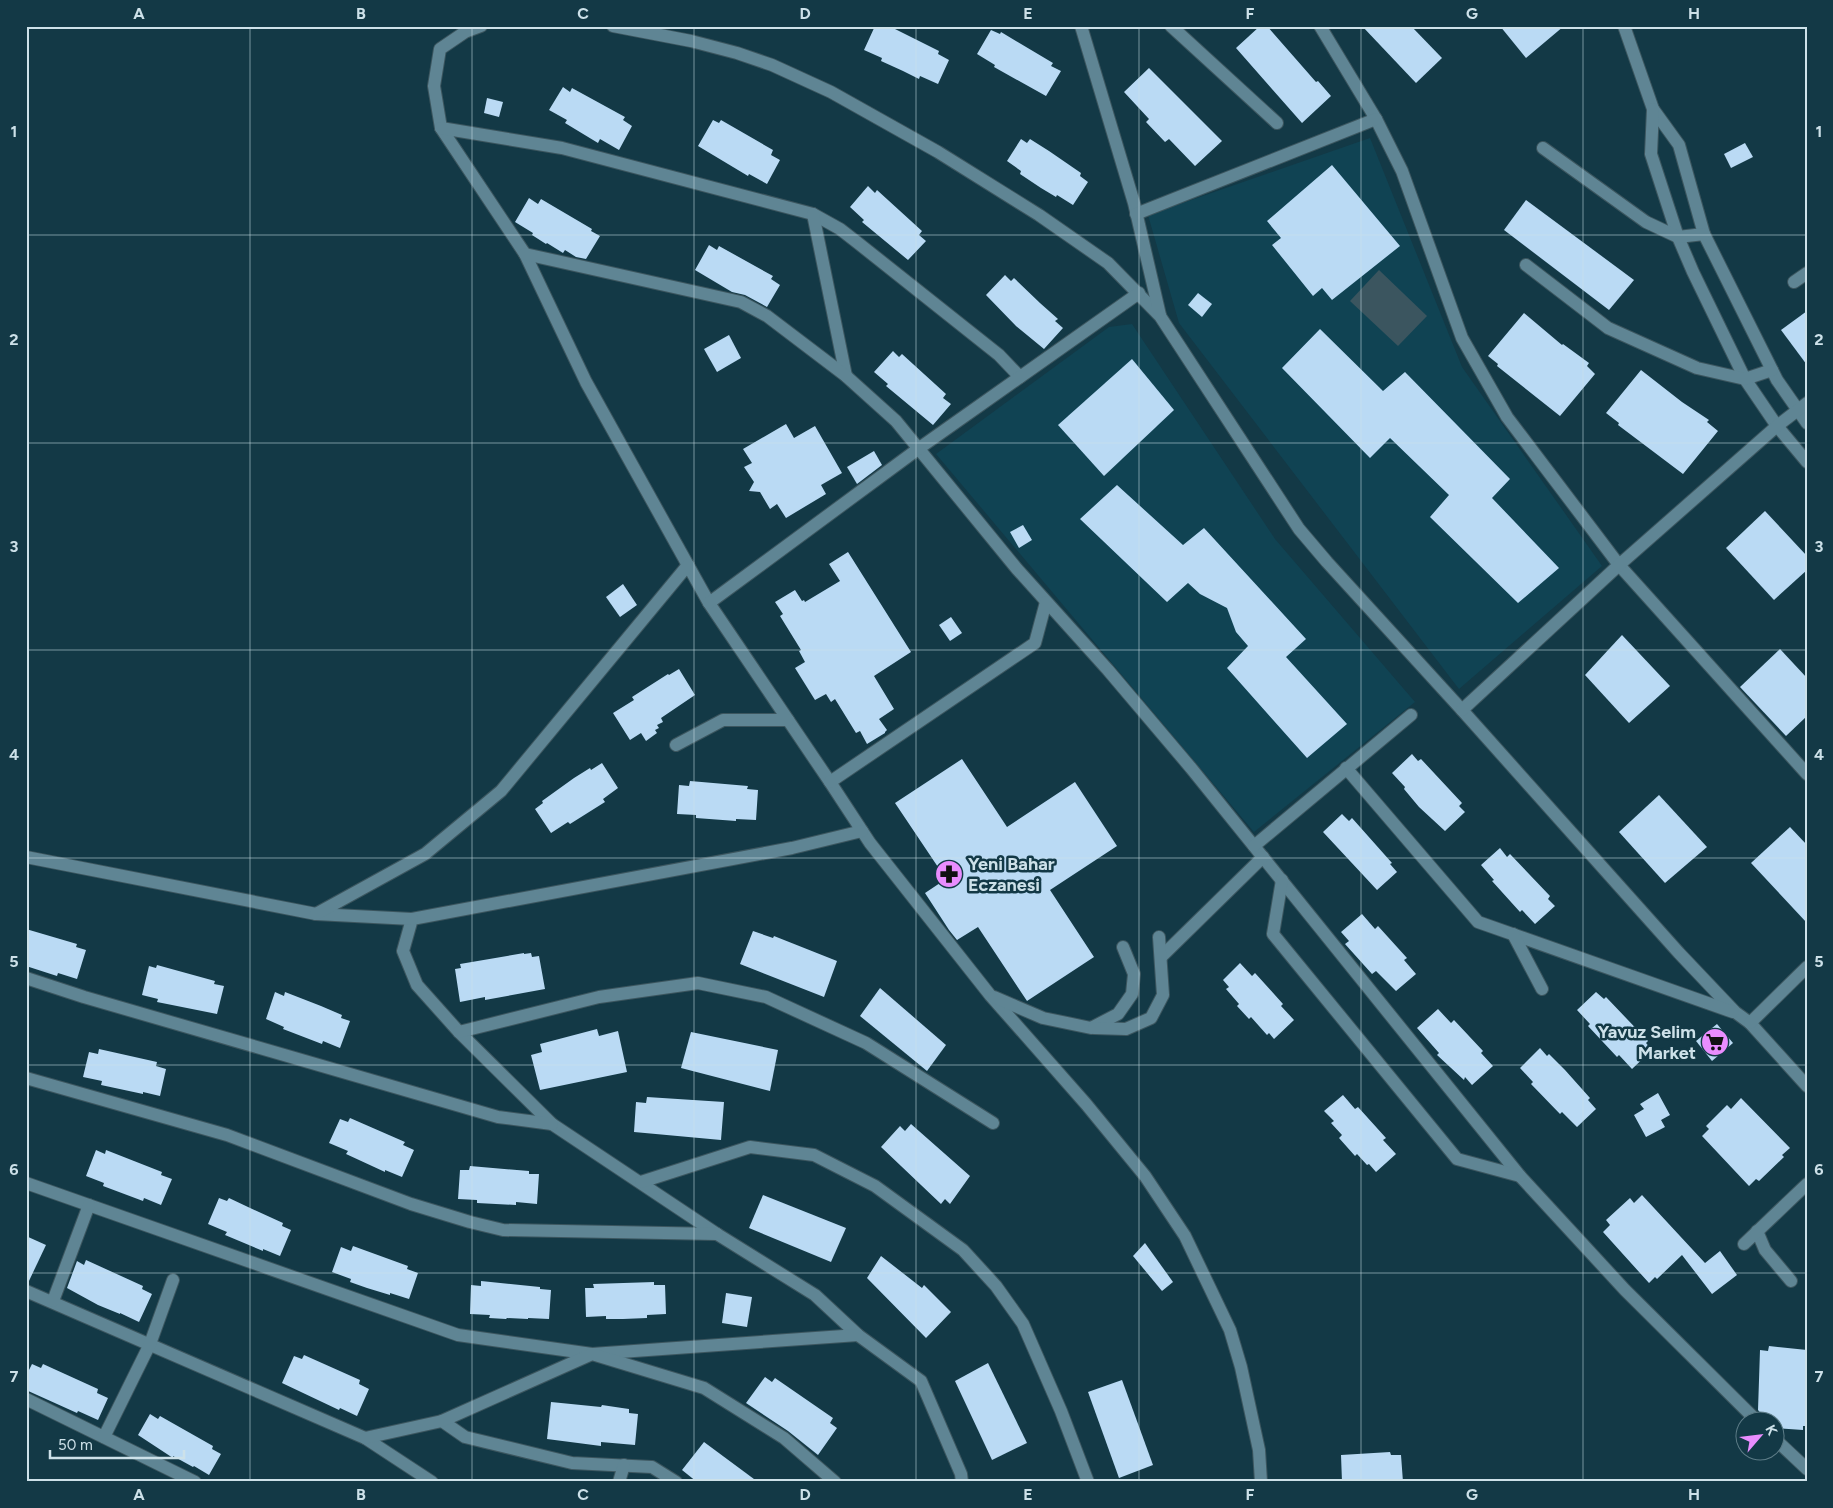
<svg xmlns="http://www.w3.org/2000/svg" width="1833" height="1508" font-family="Figtree,sans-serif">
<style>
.built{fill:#104353}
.green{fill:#3b555f}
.building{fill:#badaf4}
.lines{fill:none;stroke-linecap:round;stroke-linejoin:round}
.minor-casing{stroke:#3c565f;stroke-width:14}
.minor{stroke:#5f8594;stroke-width:12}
.grid{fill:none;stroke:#cde1e9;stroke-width:1;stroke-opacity:0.55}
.labels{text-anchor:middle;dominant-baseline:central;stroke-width:5;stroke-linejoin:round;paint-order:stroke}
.poi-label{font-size:18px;font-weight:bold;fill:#cde1e9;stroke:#133946;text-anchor:start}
.neatline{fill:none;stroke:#cde1e9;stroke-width:2}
.grid-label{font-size:16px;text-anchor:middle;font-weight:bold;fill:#cde1e9}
</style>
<rect width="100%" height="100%" fill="#133946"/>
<g class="built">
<polygon points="1370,138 1462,367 1602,566 1459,689 1179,323 1148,215"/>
<polygon points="1132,324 1275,539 1415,702 1254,832 936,454 1109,327"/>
</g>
<polygon class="green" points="1379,270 1427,316 1398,346 1350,301"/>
<g class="building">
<polygon points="875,26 889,26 939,51 938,54 949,60 938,84 920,76 919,79 903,71 881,61 882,58 864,50"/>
<polygon points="1260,26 1267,26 1316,82 1318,81 1331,96 1302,123 1236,48"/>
<polygon points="1362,26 1411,26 1442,58 1416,83"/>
<polygon points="1500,26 1564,26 1526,58"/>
<polygon points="991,30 1000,34 1001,32 1053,63 1051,66 1061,71 1046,96 994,67 995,65 977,54"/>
<polygon points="1149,68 1222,141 1195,166 1169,139 1165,142 1146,122 1149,119 1124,92"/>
<polygon points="563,87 570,92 572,88 625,117 623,120 632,126 619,150 600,139 598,143 565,123 567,120 549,110"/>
<polygon points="487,98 503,102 499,117 484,113"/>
<polygon points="713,120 719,123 721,120 773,150 771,155 780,160 767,184 749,174 748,176 698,146"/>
<polygon points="1021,139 1027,143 1030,139 1049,151 1081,173 1080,176 1088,182 1073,205 1057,195 1056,197 1041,188 1020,174 1021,171 1007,161"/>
<polygon points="1745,143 1753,157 1731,168 1724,154"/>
<polygon points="1332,165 1400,246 1332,300 1322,288 1313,296 1272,245 1281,238 1267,221"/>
<polygon points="868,186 875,193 877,190 922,231 919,235 926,241 908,260 862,222 864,220 850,207"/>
<polygon points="529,198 538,204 541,199 592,229 591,231 600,236 586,259 576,257 565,250 563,253 547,243 546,244 532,235 533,233 515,222"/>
<polygon points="1526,200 1634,280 1609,310 1504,230"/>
<polygon points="709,245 717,250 719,246 773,276 771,279 780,285 767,307 745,295 732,292 695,270"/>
<polygon points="1005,275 1011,281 1014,278 1040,303 1058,319 1055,321 1063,328 1044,349 1016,326 986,295"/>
<polygon points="1198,293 1212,304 1202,317 1188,305"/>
<polygon points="1807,311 1807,365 1781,330"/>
<polygon points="1524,313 1562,345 1563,344 1589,363 1587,366 1595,374 1560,416 1497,366 1498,364 1488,356"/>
<polygon points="1320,329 1383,391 1405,372 1510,479 1492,498 1559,568 1518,603 1430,517 1449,495 1390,438 1370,458 1282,368"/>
<polygon points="729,335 741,358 717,372 704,349"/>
<polygon points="893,351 899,357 902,354 946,394 943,398 951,404 933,425 886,386 888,384 874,372"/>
<polygon points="1132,359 1174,410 1104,476 1058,425"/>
<polygon points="1641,370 1682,402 1709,420 1707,422 1718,431 1683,474 1618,425 1619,423 1606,413"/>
<polygon points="786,424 794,438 815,426 842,473 821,485 826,494 786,518 777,504 770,509 760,492 749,491 754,482 744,467 752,463 743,449"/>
<polygon points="874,451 882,465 857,484 847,467"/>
<polygon points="1117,485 1183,545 1204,528 1306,639 1286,657 1347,724 1307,758 1227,668 1248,646 1236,632 1227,608 1200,594 1188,583 1167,602 1080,519"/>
<polygon points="1765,511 1807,556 1807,570 1774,600 1726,548"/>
<polygon points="1023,525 1032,540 1019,548 1010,532"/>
<polygon points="848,552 911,652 874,676 894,709 879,719 887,730 885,732 885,733 867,744 860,731 856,733 835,699 831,702 826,694 815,700 795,668 805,662 799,651 801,650 780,616 783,614 775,602 795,590 802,601 804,600 805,602 840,581 829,564"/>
<polygon points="623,584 637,605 620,617 606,597"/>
<polygon points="951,617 962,633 950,641 939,625"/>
<polygon points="1622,635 1670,686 1629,723 1585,675"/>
<polygon points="1780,649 1807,678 1807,716 1786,736 1740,687"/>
<polygon points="679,669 695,695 661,718 663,722 657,725 659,728 655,730 657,733 646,741 641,733 630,740 613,713 634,700 632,697 668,674 669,675"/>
<polygon points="1412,754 1418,761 1421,759 1462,803 1459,806 1465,812 1445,831 1419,807 1404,789 1405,787 1392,773"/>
<polygon points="962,759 1007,827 1075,782 1117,846 1050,890 1094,957 1027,1001 978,927 957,940 949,930 925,893 946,879 895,803"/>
<polygon points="602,763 618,788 603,799 605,802 570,824 568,822 551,833 535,809 543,803 542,801 574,778 590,768 591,770"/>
<polygon points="690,781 748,786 747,789 758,790 756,820 736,819 736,821 696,818 696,815 677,814 679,785 689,786"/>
<polygon points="1659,795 1707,847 1665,883 1619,832"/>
<polygon points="1342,814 1349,821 1352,818 1392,863 1390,864 1397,872 1377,890 1323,832"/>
<polygon points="1790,827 1807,845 1807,923 1751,863"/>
<polygon points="1500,848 1507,857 1510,854 1550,896 1548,899 1555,906 1535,924 1522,910 1520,912 1492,881 1494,880 1481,865"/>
<polygon points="1362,914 1375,929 1378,926 1407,958 1404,960 1416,974 1396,991 1376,971 1372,974 1345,944 1349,941 1341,932"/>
<polygon points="26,929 77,944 76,947 86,950 77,979 58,973 57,976 26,966"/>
<polygon points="753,931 773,938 774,936 837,961 824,997 740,964"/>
<polygon points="524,953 524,954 531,953 532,957 539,956 545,989 485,1000 485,997 460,1002 455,969 461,968 460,964"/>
<polygon points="1240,963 1252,976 1255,973 1283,1004 1281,1006 1294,1020 1274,1039 1269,1033 1267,1035 1251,1017 1249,1019 1237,1006 1239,1004 1226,989 1229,987 1223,980"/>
<polygon points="157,965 215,981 214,984 224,986 217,1014 157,1002 158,999 142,995 149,966 156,968"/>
<polygon points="880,988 946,1045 927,1071 860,1016"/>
<polygon points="275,992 284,996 285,992 321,1006 342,1015 341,1018 350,1021 340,1048 323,1041 322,1044 283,1029 284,1027 266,1019"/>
<polygon points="1596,992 1604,999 1606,997 1648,1041 1646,1043 1652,1050 1632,1069 1619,1055 1617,1057 1588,1026 1590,1024 1577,1010"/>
<polygon points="1438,1009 1451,1023 1454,1020 1483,1051 1481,1053 1493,1066 1472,1085 1465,1077 1464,1080 1437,1055 1439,1053 1417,1028"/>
<polygon points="1717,1024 1733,1043 1712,1061 1696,1041"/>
<polygon points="597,1029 599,1036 618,1031 627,1072 540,1090 531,1055 542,1052 540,1044"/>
<polygon points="691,1032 778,1050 770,1091 681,1068"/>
<polygon points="1540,1048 1547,1056 1549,1054 1565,1070 1590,1098 1588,1100 1596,1109 1577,1127 1562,1112 1560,1114 1531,1084 1533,1082 1520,1068"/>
<polygon points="99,1049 157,1062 156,1066 166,1069 160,1096 143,1092 143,1094 101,1085 102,1081 83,1077 89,1052 98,1054"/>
<polygon points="1658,1093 1670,1115 1661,1120 1665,1127 1646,1137 1634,1115 1644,1109 1640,1104"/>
<polygon points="1343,1095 1355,1109 1358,1107 1386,1138 1383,1140 1396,1154 1376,1172 1369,1164 1367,1165 1357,1154 1355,1156 1339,1138 1342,1135 1331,1123 1334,1121 1324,1111"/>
<polygon points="647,1097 724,1102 721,1140 634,1132 636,1102 646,1103"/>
<polygon points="1741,1098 1790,1148 1782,1155 1784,1157 1759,1181 1756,1179 1749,1186 1702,1136 1709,1129 1706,1126 1727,1105 1731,1109"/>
<polygon points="350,1118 405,1142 403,1145 414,1150 402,1177 385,1170 385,1172 346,1154 348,1151 329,1143 340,1119 348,1122"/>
<polygon points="911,1124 970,1176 950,1204 945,1199 941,1204 881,1147 900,1126 905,1131"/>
<polygon points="96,1150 105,1154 106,1150 162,1172 161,1175 172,1179 161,1205 144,1198 143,1201 103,1186 104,1183 86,1176"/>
<polygon points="470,1166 529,1171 529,1174 539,1174 537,1204 516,1202 516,1205 477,1203 477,1200 458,1199 460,1170 469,1170"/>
<polygon points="763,1195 846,1228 831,1262 749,1228"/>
<polygon points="1642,1195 1705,1263 1720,1251 1737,1275 1712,1294 1682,1255 1657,1279 1655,1277 1649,1283 1603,1232 1610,1225 1606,1220 1630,1198 1634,1203"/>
<polygon points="219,1198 227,1201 229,1198 248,1207 283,1223 282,1226 291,1230 280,1256 263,1249 263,1251 225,1235 227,1232 208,1224"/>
<polygon points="26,1236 46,1245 28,1283 26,1283"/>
<polygon points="1145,1243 1173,1282 1162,1291 1133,1256"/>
<polygon points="353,1246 408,1266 407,1269 418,1273 409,1299 390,1293 390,1295 367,1288 350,1282 351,1279 332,1272 341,1247 351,1251"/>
<polygon points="881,1256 922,1288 924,1285 951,1312 926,1338 867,1278"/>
<polygon points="86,1260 143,1286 142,1289 152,1294 139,1322 120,1313 120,1314 98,1305 67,1288 77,1261 84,1265"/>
<polygon points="481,1281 540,1287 540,1289 551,1290 549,1319 528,1318 528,1319 507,1318 506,1319 489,1318 490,1315 470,1314 471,1285 481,1286"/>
<polygon points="654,1282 654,1285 665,1285 666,1314 647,1315 647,1318 623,1319 606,1319 606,1316 586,1317 585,1288 594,1288 593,1284"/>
<polygon points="726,1293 752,1297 747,1327 722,1323"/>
<polygon points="1769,1346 1807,1350 1807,1426 1803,1426 1803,1430 1776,1428 1776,1420 1764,1420 1762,1415 1758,1410 1760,1350 1768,1351"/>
<polygon points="304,1355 360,1380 359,1384 369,1389 357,1416 340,1408 339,1410 282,1383 294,1356 302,1359"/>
<polygon points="988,1363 1027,1443 992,1460 955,1381"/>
<polygon points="32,1364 41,1368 43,1364 98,1389 97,1393 108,1398 98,1420 78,1411 77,1413 26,1390 26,1376"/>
<polygon points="765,1377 772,1382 775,1378 833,1418 830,1423 837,1428 818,1455 788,1431 746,1403"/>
<polygon points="1122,1380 1153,1465 1119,1478 1088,1392"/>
<polygon points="551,1402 601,1407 602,1405 622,1408 629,1409 629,1413 638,1414 635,1445 601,1442 601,1446 547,1439"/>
<polygon points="150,1414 158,1419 160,1416 213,1446 212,1449 221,1454 209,1475 194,1466 193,1467 173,1456 173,1458 138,1435"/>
<polygon points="704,1442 758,1482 697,1482 682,1470"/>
<polygon points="1390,1452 1391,1455 1401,1455 1403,1482 1342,1482 1341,1455"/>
</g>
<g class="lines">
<g class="minor-casing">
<g id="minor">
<polyline points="481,26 465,32 440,49 434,86 441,128 525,254 586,382 709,603 830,782 870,843 990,995 1086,1104 1145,1176 1185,1236 1230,1330 1241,1367 1259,1450 1261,1482"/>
<polyline points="613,26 691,41 737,53 772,65 831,92 938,152 1039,215 1108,263 1160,316 1299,529 1327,562 1462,710 1679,953 1735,1012 1750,1023 1807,1086"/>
<polyline points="1081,26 1134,203 1160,315"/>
<polyline points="1171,26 1277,123"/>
<polyline points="1320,26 1376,119 1402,171 1462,338 1507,417 1619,565 1807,774"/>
<polyline points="1624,26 1653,109 1679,145 1704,234 1777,380 1807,423"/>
<polyline points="1653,109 1651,154 1678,237 1693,272 1745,379 1777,426 1807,462"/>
<polyline points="441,128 562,148 813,214 840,229 858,243 999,355 1020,377"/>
<polyline points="1543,148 1646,222 1678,237 1704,234"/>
<polyline points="813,214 846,376"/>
<polyline points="1136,214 1376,119"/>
<polyline points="525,254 741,302 767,316 846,376 896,421 1017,569 1108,670 1191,768 1520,1176 1625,1290 1756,1420"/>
<polyline points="1526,265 1608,328 1697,368 1745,379 1772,370"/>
<polyline points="1794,282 1807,273"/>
<polyline points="709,603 918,449 1139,293"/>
<polyline points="1462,710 1619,565 1777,426 1807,403"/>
<polyline points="676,745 723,720 788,720"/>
<polyline points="1346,768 1478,922 1733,1012"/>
<polyline points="830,782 1035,643 1046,602"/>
<polyline points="862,831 792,848 412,919 403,951 417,985 459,1032 552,1124 717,1234 815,1295 858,1335 921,1381 961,1474 962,1482"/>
<polyline points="1254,846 1411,715"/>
<polyline points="26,857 316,914 412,919"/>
<polyline points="1282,880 1273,934 1457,1159 1520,1176"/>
<polyline points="316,914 425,854 501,791 688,565"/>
<polyline points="1513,934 1542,989"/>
<polyline points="1161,957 1263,857"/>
<polyline points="26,978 84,997 498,1117 552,1124"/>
<polyline points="994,997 1043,1018 1091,1028 1118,1014 1132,994 1134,974 1123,947"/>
<polyline points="1750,1023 1807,967"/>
<polyline points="1094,1028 1126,1029 1151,1018 1163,995 1159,937"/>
<polyline points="459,1032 599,997 698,983 766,997 866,1043 993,1123"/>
<polyline points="26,1078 227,1135 411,1204 470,1222 503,1230 717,1234"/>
<polyline points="641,1182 750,1147 814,1155 875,1186 963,1250 996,1286 1023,1324 1061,1411 1088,1482"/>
<polyline points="26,1183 458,1335 592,1354 858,1335"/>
<polyline points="1757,1231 1765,1250 1791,1281"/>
<polyline points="1744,1244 1807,1184"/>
<polyline points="26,1291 365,1438 432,1482"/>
<polyline points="53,1301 89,1205"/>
<polyline points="26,1399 195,1482"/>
<polyline points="442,1421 465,1437 572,1463 652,1467 676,1482"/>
<polyline points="104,1437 150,1344 173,1280"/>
<polyline points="365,1438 442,1421 592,1354 704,1388 784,1438 835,1482"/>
<polyline points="1776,1440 1807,1469"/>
<polyline points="619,1482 624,1465"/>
</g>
</g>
<use href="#minor" class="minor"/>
</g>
<path class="grid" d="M250,26V1482M472,26V1482M694,26V1482M916,26V1482M1139,26V1482M1361,26V1482M1583,26V1482M26,235H1807M26,443H1807M26,650H1807M26,858H1807M26,1065H1807M26,1273H1807"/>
<defs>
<g id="pharmacy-disc" transform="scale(1.4375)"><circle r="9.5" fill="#e98dfe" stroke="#133946"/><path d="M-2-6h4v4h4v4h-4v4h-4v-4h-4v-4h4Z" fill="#111"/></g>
<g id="supermarket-disc" transform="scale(1.4375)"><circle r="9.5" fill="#e98dfe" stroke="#133946"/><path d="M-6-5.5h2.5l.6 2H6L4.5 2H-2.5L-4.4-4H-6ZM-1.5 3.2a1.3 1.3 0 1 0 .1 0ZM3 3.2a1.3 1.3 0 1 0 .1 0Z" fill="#111"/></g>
</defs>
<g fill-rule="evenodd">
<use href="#pharmacy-disc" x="949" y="874"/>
<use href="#supermarket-disc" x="1715" y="1042"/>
</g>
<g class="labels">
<g class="poi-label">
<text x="968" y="864">Yeni Bahar<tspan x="968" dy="21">Eczanesi</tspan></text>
<text x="1696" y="1032" text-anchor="end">Yavuz Selim<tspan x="1696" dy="21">Market</tspan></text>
</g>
</g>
<rect width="1833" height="1508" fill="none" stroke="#133946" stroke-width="55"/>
<g transform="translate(1760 1436) rotate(62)"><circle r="24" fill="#133946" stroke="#5d7c87"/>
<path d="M0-4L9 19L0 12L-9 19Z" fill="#e98dfe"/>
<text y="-8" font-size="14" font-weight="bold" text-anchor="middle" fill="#cde1e9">K</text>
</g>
<path d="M50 1450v8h134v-8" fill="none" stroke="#cde1e9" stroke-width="2.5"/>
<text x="58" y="1450" font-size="15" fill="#cde1e9" stroke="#133946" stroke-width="4" paint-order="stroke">50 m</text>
<rect x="28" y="28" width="1778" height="1452" class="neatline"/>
<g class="grid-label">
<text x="139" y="19">A</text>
<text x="361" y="19">B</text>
<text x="583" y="19">C</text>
<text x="805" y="19">D</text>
<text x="1028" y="19">E</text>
<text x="1250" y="19">F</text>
<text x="1472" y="19">G</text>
<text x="1694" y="19">H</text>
<text x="14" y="137">1</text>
<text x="1819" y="137">1</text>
<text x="14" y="345">2</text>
<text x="1819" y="345">2</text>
<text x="14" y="552">3</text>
<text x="1819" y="552">3</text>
<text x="14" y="760">4</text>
<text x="1819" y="760">4</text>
<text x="14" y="967">5</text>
<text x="1819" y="967">5</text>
<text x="14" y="1175">6</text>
<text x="1819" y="1175">6</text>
<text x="14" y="1382">7</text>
<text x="1819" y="1382">7</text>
<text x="139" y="1500">A</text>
<text x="361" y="1500">B</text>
<text x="583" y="1500">C</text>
<text x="805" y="1500">D</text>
<text x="1028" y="1500">E</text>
<text x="1250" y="1500">F</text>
<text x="1472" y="1500">G</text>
<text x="1694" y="1500">H</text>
</g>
</svg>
